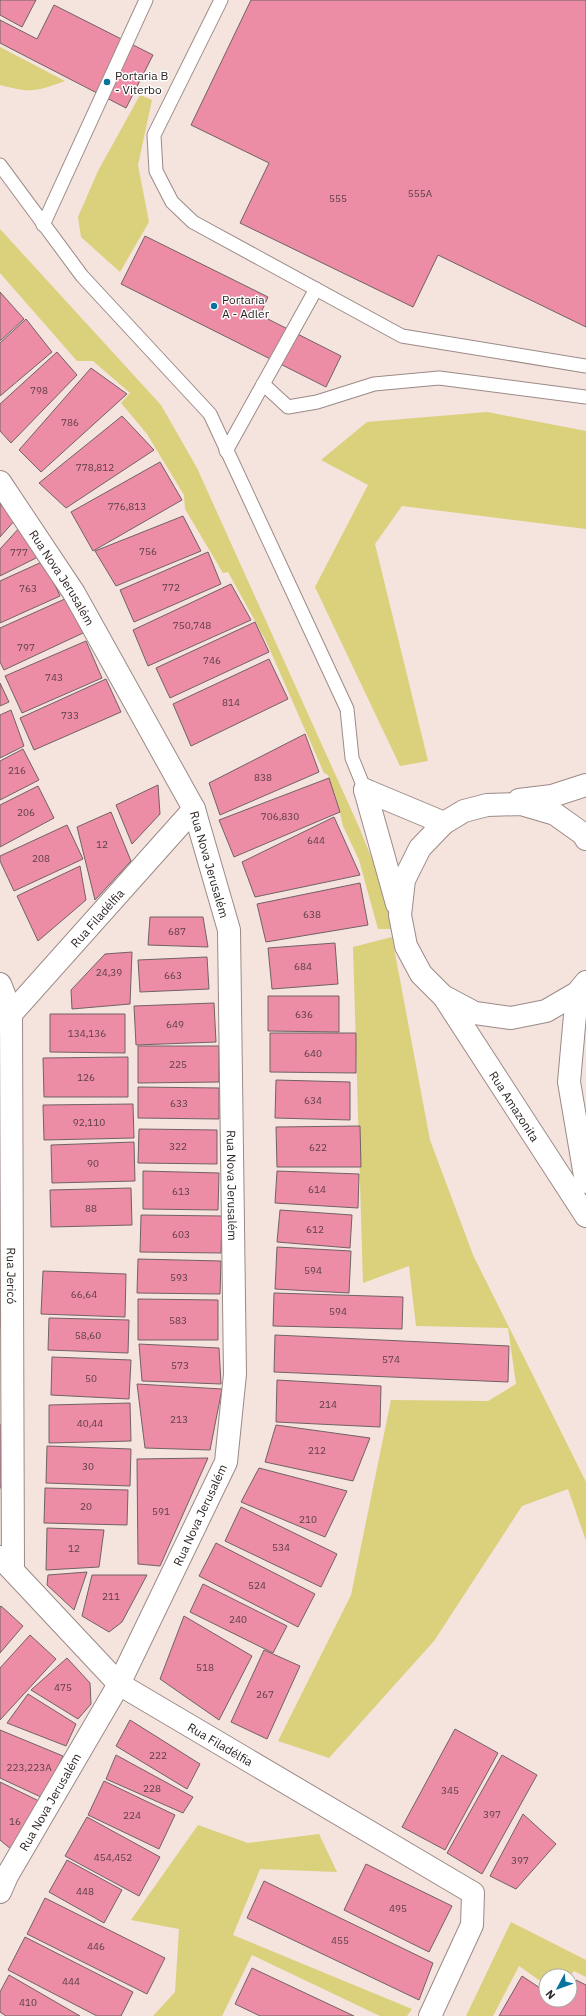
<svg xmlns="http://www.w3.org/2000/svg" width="586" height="2016" font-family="'IBM Plex Sans',sans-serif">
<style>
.green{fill:#dbd07c}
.building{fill:#ec8ca5;stroke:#716265}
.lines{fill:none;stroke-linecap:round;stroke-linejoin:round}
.lane-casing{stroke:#9b8a86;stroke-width:15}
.street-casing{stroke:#9b8a86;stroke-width:24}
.secondary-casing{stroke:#9b8a86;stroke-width:24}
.lane{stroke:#fff;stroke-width:13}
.street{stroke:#fff;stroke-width:22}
.secondary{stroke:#fff;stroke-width:22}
.poi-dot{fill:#06749f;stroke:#fff;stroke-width:1.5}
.labels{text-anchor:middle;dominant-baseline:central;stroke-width:3;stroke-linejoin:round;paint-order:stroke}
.number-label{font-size:10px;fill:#5c3f44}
.poi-label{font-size:12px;fill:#2c2524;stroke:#fff;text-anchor:start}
.street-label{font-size:12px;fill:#2c2524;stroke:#fff}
</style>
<rect width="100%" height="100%" fill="#f5e3de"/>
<g class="green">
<path d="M0,47L65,81C34,92 32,93 0,85Z"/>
<polygon points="140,95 152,100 138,165 149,222 120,272 81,237 78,217 98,171"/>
<polygon points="0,229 161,405 197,468 359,827 416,967 403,960 391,929 378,929 359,860 343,826 338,804 328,775 324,773 266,641 228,572 223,573 185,509 184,495 147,434 121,403 130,393 93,361 77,361 0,273"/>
<polygon points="487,412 586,431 586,529 402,506 375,544 428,761 400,766 315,587 368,485 321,460 367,422"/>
<polygon points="392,937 430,1140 473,1255 586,1482 586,1541 568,1489 522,1506 434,1641 329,1758 278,1741 351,1595 391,1400 488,1401 516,1384 508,1328 416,1326 409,1266 363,1283 353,947"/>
<polygon points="198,1825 248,1843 319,1834 337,1872 260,1869 233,1935 412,2009 407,2016 380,2016 252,1955 222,2016 153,2016 175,1992 179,1929 131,1920"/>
<polygon points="511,1922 586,1960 586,1977 574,1971 570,1976 546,1976 546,1985 519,1966 493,2016 466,2016"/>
</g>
<g class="building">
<polygon points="0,0 36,0 22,27 0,15"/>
<polygon points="251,0 586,0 586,327 438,255 413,307 240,223 269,163 191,125"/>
<polygon points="54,5 153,55 126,108 0,43 0,20 37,39"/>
<polygon points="145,236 268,297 260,315 341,356 326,387 121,284"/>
<polygon points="0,292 24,319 0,341"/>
<polygon points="26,319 52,352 0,396 0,343"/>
<polygon points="57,352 77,375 11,443 0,431 0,404"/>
<polygon points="91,368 127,394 41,472 19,450"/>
<polygon points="122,416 154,450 66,508 39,483"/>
<polygon points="160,462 182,500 93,551 71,512"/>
<polygon points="0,504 16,519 0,537"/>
<polygon points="183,516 201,551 116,586 95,551"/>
<polygon points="21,526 40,556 0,576 0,549"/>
<polygon points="208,552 221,584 134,622 120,590"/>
<polygon points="44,561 60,596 0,623 0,581"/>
<polygon points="231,584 251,620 148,666 133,630"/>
<polygon points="67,598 83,633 4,670 0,662 0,628"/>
<polygon points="255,622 269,652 170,698 156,668"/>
<polygon points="86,641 102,678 22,713 5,676"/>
<polygon points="269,659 288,699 191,746 173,704"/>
<polygon points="106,679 121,712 34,750 20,718"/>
<polygon points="0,683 9,702 0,706"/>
<polygon points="11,710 24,746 0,758 0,715"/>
<polygon points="305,734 319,772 220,815 209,783"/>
<polygon points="23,749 39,780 0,800 0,761"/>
<polygon points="329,778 340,812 234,857 219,820"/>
<polygon points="158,785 160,814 132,844 116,805"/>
<polygon points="38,786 54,818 0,847 0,805"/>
<polygon points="111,812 131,861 95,900 77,827"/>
<polygon points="334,817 360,875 255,897 242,862"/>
<polygon points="67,825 83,859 14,891 0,861 0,856"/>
<polygon points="80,866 86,900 38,941 17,896"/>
<polygon points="360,883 368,925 266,942 257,904"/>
<polygon points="150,917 203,917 208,947 148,945"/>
<polygon points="335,943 338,984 272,989 268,948"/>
<polygon points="132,952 130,1004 72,1009 71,990 105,954"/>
<polygon points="207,957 209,989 140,992 138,960"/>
<polygon points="268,996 339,996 339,1032 268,1031"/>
<polygon points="214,1003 216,1042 136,1045 134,1006"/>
<polygon points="50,1014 125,1014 125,1053 50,1052"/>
<polygon points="270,1033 356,1033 356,1073 270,1072"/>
<polygon points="138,1046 219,1046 219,1082 138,1083"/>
<polygon points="128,1057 128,1097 44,1097 43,1058"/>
<polygon points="276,1080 350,1082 350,1120 275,1118"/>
<polygon points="138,1087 219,1088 219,1119 138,1118"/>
<polygon points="133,1104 134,1138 44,1140 43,1105"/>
<polygon points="360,1126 361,1167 277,1167 276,1127"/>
<polygon points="139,1129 217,1130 217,1164 138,1163"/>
<polygon points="134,1142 135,1181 52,1183 51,1145"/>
<polygon points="143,1171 219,1173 218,1210 143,1209"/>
<polygon points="277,1171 359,1174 358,1208 275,1203"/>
<polygon points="131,1188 132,1225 51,1227 50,1190"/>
<polygon points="280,1210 352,1215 350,1248 277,1242"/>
<polygon points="141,1215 222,1216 221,1253 140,1252"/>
<polygon points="277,1247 351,1251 349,1293 275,1289"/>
<polygon points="138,1259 221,1261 220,1294 137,1293"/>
<polygon points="43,1271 126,1274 125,1317 41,1314"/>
<polygon points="274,1293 403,1297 402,1329 273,1326"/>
<rect x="0" y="1295" width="4" height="33"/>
<polygon points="138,1299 218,1300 218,1340 138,1340"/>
<polygon points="49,1318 129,1320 128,1353 48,1350"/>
<polygon points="275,1335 509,1346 508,1382 274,1372"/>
<polygon points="139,1344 219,1348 221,1384 142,1381"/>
<polygon points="52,1357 131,1360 129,1399 51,1395"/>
<polygon points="277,1380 381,1386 380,1427 276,1422"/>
<polygon points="137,1384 222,1389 210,1450 145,1448"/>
<polygon points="130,1403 131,1441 49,1443 49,1405"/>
<polygon points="0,1425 4,1425 8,1486 0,1488"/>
<polygon points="276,1425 370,1438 353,1481 265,1462"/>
<polygon points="47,1446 131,1449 130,1486 46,1483"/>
<polygon points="208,1458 160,1566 138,1564 137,1459"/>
<polygon points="259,1468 347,1491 325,1537 241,1502"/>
<polygon points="45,1488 128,1490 127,1525 44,1523"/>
<polygon points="241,1507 337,1554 321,1587 225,1541"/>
<polygon points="47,1528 104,1530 99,1567 46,1570"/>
<polygon points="216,1543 315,1594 298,1627 199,1576"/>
<polygon points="87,1572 74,1610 47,1585 48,1575"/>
<polygon points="92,1575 147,1575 122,1622 109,1632 82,1616"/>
<polygon points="203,1584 287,1626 273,1653 190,1612"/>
<polygon points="1,1606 23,1626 0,1653 0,1607"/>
<polygon points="184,1616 252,1656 219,1720 160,1679"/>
<polygon points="30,1635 56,1659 0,1720 0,1668"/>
<polygon points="264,1650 300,1666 267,1739 231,1722"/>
<polygon points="67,1658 90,1683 91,1704 78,1719 31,1690"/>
<polygon points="28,1694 76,1724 66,1746 7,1723"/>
<polygon points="130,1720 200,1764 187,1789 116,1746"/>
<polygon points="455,1729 498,1753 445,1850 402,1827"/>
<polygon points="0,1730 63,1756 43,1798 0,1778"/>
<polygon points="116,1755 193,1797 183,1813 106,1779"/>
<polygon points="502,1755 537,1775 482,1874 447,1853"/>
<polygon points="104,1781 175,1815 159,1849 88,1815"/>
<polygon points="0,1782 41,1802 12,1850 0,1840"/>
<polygon points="523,1814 556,1844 516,1889 490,1876"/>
<polygon points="87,1817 160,1857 139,1896 65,1856"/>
<polygon points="67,1860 122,1890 104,1923 49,1892"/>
<polygon points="366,1864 452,1906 429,1952 344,1910"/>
<polygon points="264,1881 433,1963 419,2000 247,1918"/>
<polygon points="45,1898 165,1958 147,1994 27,1934"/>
<polygon points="25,1937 133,1992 121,2016 97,2016 8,1970"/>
<polygon points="252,1968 354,2016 260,2016 235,2004"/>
<polygon points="9,1975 80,2016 6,2016 0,2012 0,1992"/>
<polygon points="522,1976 546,1992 546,2000 570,2000 570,1987 576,1980 586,1985 586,2016 499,2016"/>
</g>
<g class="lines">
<g class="lane-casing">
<g id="lane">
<polyline points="221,0 154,135 156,171 172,202 193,222 402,336 586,366"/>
<polyline points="0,165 82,276 210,414 347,709 352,758 365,790"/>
<polyline points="43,225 146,0"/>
<polyline points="263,384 288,407 317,402 374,384 439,378 586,397"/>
<polyline points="226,451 316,289"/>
</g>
</g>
<g class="street-casing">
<g id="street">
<path id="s1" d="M0,482L74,593L194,809L229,930L235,1374L226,1462L119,1684L7,1876L0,1892"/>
<path id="s2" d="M0,984L11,1012L13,1570"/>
<path id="s3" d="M3,1023L194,809"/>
<path id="s4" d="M0,1557L119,1684L473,1893L472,1925L430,2016"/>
</g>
</g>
<g class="secondary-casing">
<g id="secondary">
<polyline points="365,790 397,904"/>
<polyline points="365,790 444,823"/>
<polyline points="519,800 552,796 586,785"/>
<polyline points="586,839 583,834 555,814 521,804 487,805 464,811 444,823 420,848 404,880 400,915 406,946 421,974 443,996 475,1013 511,1018 546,1011 577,993 586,982"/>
<polyline points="577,993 569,1082 586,1182"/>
<path id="s5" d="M444,997L586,1216"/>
</g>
</g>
<use href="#lane" class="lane"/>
<use href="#street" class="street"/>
<use href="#secondary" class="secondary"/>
</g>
<g class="poi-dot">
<circle cx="107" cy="82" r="4"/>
<circle cx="214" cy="306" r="4"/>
</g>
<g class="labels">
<g class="number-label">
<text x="420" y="193">555A</text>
<text x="338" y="198">555</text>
<text x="39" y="390">798</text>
<text x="70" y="422">786</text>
<text x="95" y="467">778,812</text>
<text x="127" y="506">776,813</text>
<text x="148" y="551">756</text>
<text x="19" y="552">777</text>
<text x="171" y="587">772</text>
<text x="28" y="588">763</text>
<text x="192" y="625">750,748</text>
<text x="26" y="647">797</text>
<text x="212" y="660">746</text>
<text x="54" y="677">743</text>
<text x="231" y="702">814</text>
<text x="70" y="715">733</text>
<text x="17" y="770">216</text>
<text x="263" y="777">838</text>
<text x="26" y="812">206</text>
<text x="280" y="816">706,830</text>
<text x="316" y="840">644</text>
<text x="102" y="844">12</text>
<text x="41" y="858">208</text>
<text x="312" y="914">638</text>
<text x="177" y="931">687</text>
<text x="303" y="966">684</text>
<text x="109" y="972">24,39</text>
<text x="173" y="975">663</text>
<text x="304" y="1014">636</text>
<text x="175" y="1024">649</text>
<text x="87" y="1033">134,136</text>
<text x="313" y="1053">640</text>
<text x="178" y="1064">225</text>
<text x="86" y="1077">126</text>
<text x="313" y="1100">634</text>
<text x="179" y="1103">633</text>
<text x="89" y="1122">92,110</text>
<text x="178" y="1146">322</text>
<text x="318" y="1147">622</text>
<text x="93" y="1163">90</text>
<text x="317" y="1189">614</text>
<text x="181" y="1191">613</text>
<text x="91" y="1208">88</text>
<text x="315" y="1229">612</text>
<text x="181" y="1234">603</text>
<text x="313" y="1270">594</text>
<text x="179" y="1277">593</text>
<text x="84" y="1294">66,64</text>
<text x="338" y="1311">594</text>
<text x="178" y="1320">583</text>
<text x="88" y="1335">58,60</text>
<text x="391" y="1359">574</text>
<text x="180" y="1365">573</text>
<text x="91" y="1378">50</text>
<text x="328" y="1404">214</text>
<text x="179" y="1419">213</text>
<text x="90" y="1423">40,44</text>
<text x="317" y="1450">212</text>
<text x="88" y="1466">30</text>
<text x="86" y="1506">20</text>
<text x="161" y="1511">591</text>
<text x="308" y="1519">210</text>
<text x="281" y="1547">534</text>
<text x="74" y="1548">12</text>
<text x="257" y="1585">524</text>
<text x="111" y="1596">211</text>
<text x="238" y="1619">240</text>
<text x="205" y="1667">518</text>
<text x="63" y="1687">475</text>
<text x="265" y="1694">267</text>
<text x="158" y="1755">222</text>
<text x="29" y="1767">223,223A</text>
<text x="152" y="1788">228</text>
<text x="450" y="1790">345</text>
<text x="492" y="1814">397</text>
<text x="132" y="1815">224</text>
<text x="15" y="1821">16</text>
<text x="113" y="1857">454,452</text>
<text x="520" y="1860">397</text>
<text x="85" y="1891">448</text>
<text x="398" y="1908">495</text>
<text x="340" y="1940">455</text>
<text x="96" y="1946">446</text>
<text x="71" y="1981">444</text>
<text x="28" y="2002">410</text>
</g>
<g class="poi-label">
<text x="115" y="75">Portaria B<tspan x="115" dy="14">- Viterbo</tspan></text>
<text x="222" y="299">Portaria<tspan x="222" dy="14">A - Adler</tspan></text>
</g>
<g class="street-label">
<text stroke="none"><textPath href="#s1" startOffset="114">Rua Nova Jerusalém</textPath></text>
<text stroke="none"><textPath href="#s1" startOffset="438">Rua Nova Jerusalém</textPath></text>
<text stroke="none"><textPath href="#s3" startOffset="141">Rua Filadélfia</textPath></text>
<text stroke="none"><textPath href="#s5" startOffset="130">Rua Amazonita</textPath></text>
<text stroke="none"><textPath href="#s1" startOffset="762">Rua Nova Jerusalém</textPath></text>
<text stroke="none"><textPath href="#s2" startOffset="294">Rua Jericó</textPath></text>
<text transform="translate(200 1515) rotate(-65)">Rua Nova Jerusalém</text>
<text stroke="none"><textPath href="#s4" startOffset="292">Rua Filadélfia</textPath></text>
<text transform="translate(50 1802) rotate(-60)">Rua Nova Jerusalém</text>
</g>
</g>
<g transform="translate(558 1988) rotate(229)"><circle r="19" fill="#ffffff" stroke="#aba8a7"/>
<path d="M0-3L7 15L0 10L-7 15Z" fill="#06749f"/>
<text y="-6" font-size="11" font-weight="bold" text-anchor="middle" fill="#2c2524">N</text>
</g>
</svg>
